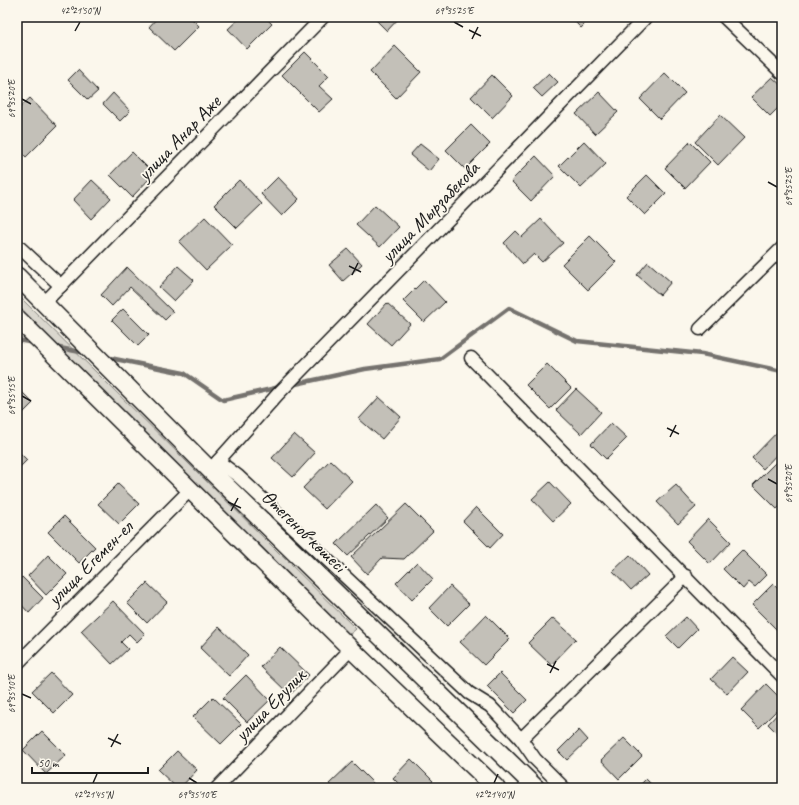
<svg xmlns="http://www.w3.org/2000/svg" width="799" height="805" font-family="Caveat,sans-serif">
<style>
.green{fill:#dad7ce;stroke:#7b7a75}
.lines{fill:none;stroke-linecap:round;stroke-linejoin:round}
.stream{stroke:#74726e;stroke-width:4.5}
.building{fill:#c3c0b8;stroke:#1c1c1c}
.street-casing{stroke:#1c1c1c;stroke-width:15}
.secondary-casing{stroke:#1c1c1c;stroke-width:20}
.street{stroke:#fbf7ec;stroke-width:12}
.secondary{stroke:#fbf7ec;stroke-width:17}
.ticks{fill:none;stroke:#1c1c1c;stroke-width:1.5}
.labels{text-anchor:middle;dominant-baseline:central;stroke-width:3.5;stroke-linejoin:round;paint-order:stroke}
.street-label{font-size:20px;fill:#1c1c1c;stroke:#fbf7ec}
.neatline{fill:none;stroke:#1c1c1c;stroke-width:1.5}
.ticks-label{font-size:10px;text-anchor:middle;fill:#1c1c1c}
</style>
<rect width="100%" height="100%" fill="#fbf7ec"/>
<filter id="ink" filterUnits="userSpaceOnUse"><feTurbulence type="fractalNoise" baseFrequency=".025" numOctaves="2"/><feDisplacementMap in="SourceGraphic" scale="8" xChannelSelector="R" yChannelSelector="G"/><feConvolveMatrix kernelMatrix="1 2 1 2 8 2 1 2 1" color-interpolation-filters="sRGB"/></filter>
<g filter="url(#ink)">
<polygon class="green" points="17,294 356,629 349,635 17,306"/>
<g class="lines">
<g class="stream">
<polyline points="17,340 35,343"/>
<polyline points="54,347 86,353"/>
<polyline points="105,357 184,373 223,400 280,387"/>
<polyline points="291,385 365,369 440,359 509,308 577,341 702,354 782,371"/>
</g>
</g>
<g class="building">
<polygon points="158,17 190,17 199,26 174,51 149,27"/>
<polygon points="241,17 265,17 272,24 247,49 228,29"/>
<polygon points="373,17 400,17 387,31"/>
<polygon points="570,17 592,17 581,28"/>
<polygon points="395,46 421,72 396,98 370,72"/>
<polygon points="305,52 329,76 319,86 333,99 319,112 282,75"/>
<polygon points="78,70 98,91 88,100 68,80"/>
<polygon points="549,73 558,82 542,97 533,88"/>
<polygon points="665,73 685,93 660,119 640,99"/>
<polygon points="492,75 513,96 492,118 471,97"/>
<polygon points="772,77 782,86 782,104 770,116 751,97"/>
<polygon points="599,92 618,112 595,134 576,114"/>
<polygon points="113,93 130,111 120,121 103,104"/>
<polygon points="30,98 57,126 26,157 17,148 17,110"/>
<polygon points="720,115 744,138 718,165 695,142"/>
<polygon points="471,125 490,144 465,169 446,150"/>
<polygon points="584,141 606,164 581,188 559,166"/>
<polygon points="690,142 710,162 685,188 665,168"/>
<polygon points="420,144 439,159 429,171 410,155"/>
<polygon points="132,152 154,174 132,197 110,175"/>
<polygon points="536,156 555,176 531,201 511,181"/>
<polygon points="647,175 666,194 645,215 626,196"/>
<polygon points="278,177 299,199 282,216 261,194"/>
<polygon points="92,180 111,198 91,219 73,200"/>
<polygon points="239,180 262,204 237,228 214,205"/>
<polygon points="375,205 399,227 380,247 356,225"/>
<polygon points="205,217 232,245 206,270 179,242"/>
<polygon points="541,219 563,243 542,262 534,254 523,264 504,243 516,231 522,237"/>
<polygon points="590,236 616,262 588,290 562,264"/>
<polygon points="348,249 362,264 343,281 329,265"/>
<polygon points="648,262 671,282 660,295 637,275"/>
<polygon points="178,266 194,280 174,301 159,287"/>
<polygon points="127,267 173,312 165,320 130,287 112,306 101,295"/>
<polygon points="424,280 445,302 424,322 403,301"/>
<polygon points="387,303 410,324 391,345 368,324"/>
<polygon points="123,309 149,335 138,346 112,320"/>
<polygon points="547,364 571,388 550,409 526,385"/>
<polygon points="17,387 33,403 17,419"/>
<polygon points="576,389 601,412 581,434 556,410"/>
<polygon points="379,397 401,417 382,439 359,419"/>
<polygon points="611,423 627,438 606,459 591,444"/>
<polygon points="782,427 782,449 763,469 752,458"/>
<polygon points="294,434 315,453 293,477 272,458"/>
<polygon points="17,450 27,460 17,470"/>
<polygon points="330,460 352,481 325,509 303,488"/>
<polygon points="776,462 782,468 782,504 777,509 753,485"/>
<polygon points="550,482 571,504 553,521 532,499"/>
<polygon points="118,484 139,504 119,524 98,504"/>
<polygon points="676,485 696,507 678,524 657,502"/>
<polygon points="406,504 433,531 404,559 382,558 367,574 351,557"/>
<polygon points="376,505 388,518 348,556 336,544"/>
<polygon points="476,507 503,534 490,548 463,521"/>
<polygon points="64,516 95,547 79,563 48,532"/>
<polygon points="708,519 731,542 710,564 687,541"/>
<polygon points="742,550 767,575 755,587 749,582 743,589 723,569"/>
<polygon points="48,555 67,574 46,595 28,576"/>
<polygon points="630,555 648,575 631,590 613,571"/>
<polygon points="417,562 433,579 412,600 396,583"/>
<polygon points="22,577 43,598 29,613 17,600 17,582"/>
<polygon points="147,583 167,602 147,623 127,603"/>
<polygon points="773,584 782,593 782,627 778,631 752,605"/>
<polygon points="450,586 469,604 447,626 429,608"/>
<polygon points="113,601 145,634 137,642 129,634 121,642 128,649 112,664 81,631"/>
<polygon points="486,615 510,639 484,665 460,642"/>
<polygon points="686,617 697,629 678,648 666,636"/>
<polygon points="553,618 576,639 551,665 528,643"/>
<polygon points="219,627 248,655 229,676 200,648"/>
<polygon points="280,647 309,675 290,695 261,667"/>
<polygon points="732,657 748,672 727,694 711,679"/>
<polygon points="51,673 72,695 54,713 32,691"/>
<polygon points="500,673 527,700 514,713 487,686"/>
<polygon points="246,675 270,700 247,722 223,698"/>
<polygon points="766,684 782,700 782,705 759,728 741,710"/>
<polygon points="213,697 241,724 221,744 193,717"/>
<polygon points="782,709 782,738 768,724"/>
<polygon points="579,730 588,740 567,760 558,751"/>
<polygon points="42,731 66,755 46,774 23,750"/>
<polygon points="624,738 642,756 619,779 601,760"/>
<polygon points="177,751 197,770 180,788 177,788 158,770"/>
<polygon points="411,759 433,781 426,788 403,788 393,778"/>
<polygon points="352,762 375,785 373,788 333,788 329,784"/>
<polygon points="646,779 655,788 637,788"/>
</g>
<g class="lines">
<g class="street-casing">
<g id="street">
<polyline points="724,17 782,73"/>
<polyline points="17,245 61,286"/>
<polyline points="44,303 323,17"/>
<polyline points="700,329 782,248"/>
<polyline points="471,358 782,676"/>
<polyline points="218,461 238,476 469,693 490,706 521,739 535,759 564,788"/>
<polyline points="210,470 278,394 646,17"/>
<polyline points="17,664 191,489"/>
<polyline points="521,739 686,576"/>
<polyline points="217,788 351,649"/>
</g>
</g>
<g class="secondary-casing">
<g id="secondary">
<polyline points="17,276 210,470 536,788"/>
<polyline points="17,318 351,649 496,788"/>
</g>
</g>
<use href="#street" class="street"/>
<use href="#secondary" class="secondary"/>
</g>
</g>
<path class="ticks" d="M454,22L463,27M469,30L481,36M75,31L80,22M472,39L478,27M22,99L31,104M768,182L777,187M349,266L361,272M352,275L358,263M22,396L31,401M667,428L679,434M670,437L676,425M768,479L777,484M228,502L241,508M231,511L238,498M547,664L559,670M550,673L556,661M22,694L31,698M108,738L121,744M111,747L118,734M189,778L197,783M93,783L97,774M494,783L498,774"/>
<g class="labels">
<g class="street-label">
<text transform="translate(179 138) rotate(-46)">улица Анар Аже</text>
<text transform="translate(430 212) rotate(-46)">улица Мырзабекова</text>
<text transform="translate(304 531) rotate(44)">Өтегенов көшесі</text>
<text transform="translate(90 563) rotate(-45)">улица Егемен-ел</text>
<text transform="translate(270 705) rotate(-46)">улица Ерулик</text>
</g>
</g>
<rect width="799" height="805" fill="none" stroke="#fbf7ec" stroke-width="44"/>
<path d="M32 767v6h116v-6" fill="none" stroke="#1c1c1c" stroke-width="2"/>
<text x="38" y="767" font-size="12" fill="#1c1c1c" stroke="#fbf7ec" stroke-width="3" paint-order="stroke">50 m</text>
<rect x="22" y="22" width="755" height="761" class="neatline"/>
<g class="ticks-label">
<text x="80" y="14">42°21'50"N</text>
<text x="454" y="14">69°35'25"E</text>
<text transform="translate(11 99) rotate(-90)" y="4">69°35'20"E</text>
<text transform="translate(788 187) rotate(-90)" y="4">69°35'25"E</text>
<text transform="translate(11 396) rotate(-90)" y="4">69°35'15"E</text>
<text transform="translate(788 484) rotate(-90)" y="4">69°35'20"E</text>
<text transform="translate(11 694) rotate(-90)" y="4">69°35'10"E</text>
<text x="93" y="798">42°21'45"N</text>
<text x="197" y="798">69°35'10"E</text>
<text x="494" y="798">42°21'40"N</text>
</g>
</svg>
